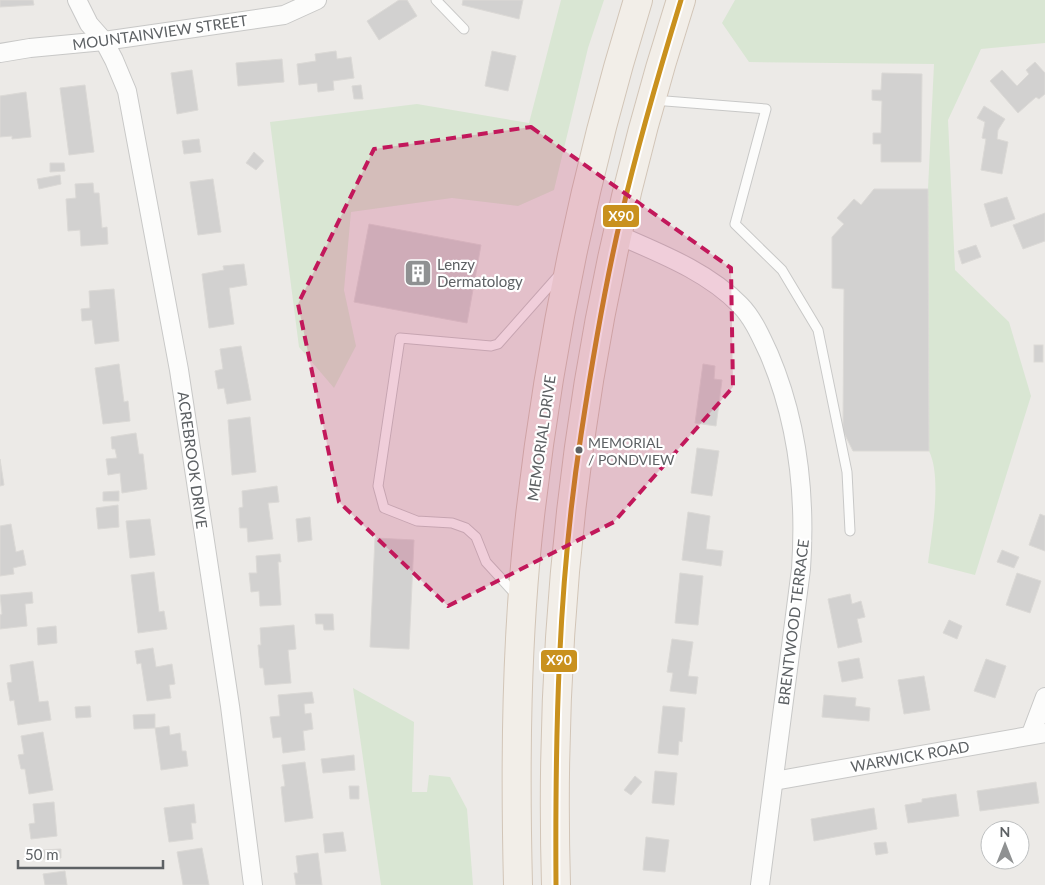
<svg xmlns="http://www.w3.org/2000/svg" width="1045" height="885" font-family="Lato,sans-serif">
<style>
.green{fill:#d9e6d3}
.building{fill:#d2d1d0;stroke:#dbd9d6}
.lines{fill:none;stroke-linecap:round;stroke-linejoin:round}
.service-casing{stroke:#c8c8c7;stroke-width:11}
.minor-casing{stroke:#c8c8c7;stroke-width:20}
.primary-casing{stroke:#d2c5b7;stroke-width:30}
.service{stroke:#fcfcfb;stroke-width:9}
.minor{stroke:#fcfcfb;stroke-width:18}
.primary{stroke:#f2eee8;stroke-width:28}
.bus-1-casing{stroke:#fff;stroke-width:9}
.bus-1{stroke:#c9911e;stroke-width:5}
.marked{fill:#c2185b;fill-opacity:0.2;stroke:#c2185b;stroke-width:4;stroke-dasharray:10 6;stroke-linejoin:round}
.bus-dot{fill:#5d6164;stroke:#fff;stroke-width:2}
.labels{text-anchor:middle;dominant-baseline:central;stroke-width:4.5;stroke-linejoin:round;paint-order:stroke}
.bus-label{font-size:14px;fill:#5d6164;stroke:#fff;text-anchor:start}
.street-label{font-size:15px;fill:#5d6164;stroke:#fff}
.poi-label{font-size:15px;fill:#5d6164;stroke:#fff;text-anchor:start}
.line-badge{stroke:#fff;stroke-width:2}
.badge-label{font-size:14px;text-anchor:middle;font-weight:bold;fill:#fff}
</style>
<rect width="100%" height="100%" fill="#eceae7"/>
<g class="green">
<polygon points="561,0 604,0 588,48 554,190 518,206 452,198 351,212 344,290 356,346 334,388 299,347 270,122 417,104 529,123"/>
<path d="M735,0H1045V43L981,49L948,120L955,270L1009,322L1031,396L975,575L928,563C932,533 942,477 929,451L928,189L934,64L749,62L722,23Z"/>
<polygon points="353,688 414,722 412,792 427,792 429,775 450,777 467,809 473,885 381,885"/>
</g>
<g class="building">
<polygon points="0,0 33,0 34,5 0,7"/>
<polygon points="399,0 407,0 417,16 379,40 367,21"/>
<polygon points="463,0 523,0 519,19 462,5"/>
<polygon points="336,51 337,59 351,57 354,78 333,81 334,90 318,92 317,83 299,85 297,64 316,61 315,54"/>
<polygon points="492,51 516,56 508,91 485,86"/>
<polygon points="282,59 284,82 238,86 236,63"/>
<polygon points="1035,62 1045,73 1045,94 1039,99 1036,97 1018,113 990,81 1002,70 1017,86 1029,74 1026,70"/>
<polygon points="192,70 198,110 177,114 171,73"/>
<polygon points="882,73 922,74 921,162 881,162 881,144 873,144 873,133 881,133 882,101 872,100 872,90 881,90"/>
<polygon points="85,85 94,152 69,155 60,88"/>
<polygon points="361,85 363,99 354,99 352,86"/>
<polygon points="26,92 31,137 12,139 12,136 0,137 0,96"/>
<polygon points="984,106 1005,119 998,130 997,139 1008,142 1002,174 981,170 986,139 982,138 985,122 977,118"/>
<polygon points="199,139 201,152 184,154 182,141"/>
<polygon points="254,152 264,161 256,170 246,163"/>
<polygon points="50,163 64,163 65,171 50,172"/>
<polygon points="60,175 61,184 39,189 37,179"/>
<polygon points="213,179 221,232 198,235 190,182"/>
<polygon points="93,183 94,193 99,193 102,228 107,227 108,244 81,246 80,230 68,231 66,199 76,198 75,184"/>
<polygon points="874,189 928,189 929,451 853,451 843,431 844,289 832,288 832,237 844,224 837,218 854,199 861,205"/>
<polygon points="1007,197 1015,219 991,227 984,204"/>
<polygon points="1045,213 1045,241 1023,249 1013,225"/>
<polygon points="369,224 481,245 467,323 354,302"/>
<polygon points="976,245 981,257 962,264 958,251"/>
<polygon points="244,264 247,285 229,288 234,324 209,328 202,274 224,270 223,266"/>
<polygon points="114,289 119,341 95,344 92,320 82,321 81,309 90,308 89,291"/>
<rect x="1034" y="345" width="9" height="17"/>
<polygon points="241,346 251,400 227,404 224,388 218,389 215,371 223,369 220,349"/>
<polygon points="119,364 124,402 128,401 130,421 103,424 95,368"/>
<polygon points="703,364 715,366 714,379 722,380 716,426 695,423"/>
<polygon points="250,417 256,472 232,475 228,420"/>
<polygon points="136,433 139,454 143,454 147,489 122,493 120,473 108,475 106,459 117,458 115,449 112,449 111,437"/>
<polygon points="697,448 719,451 712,496 691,493"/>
<polygon points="0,459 4,485 0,486"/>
<polygon points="277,486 279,502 268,503 273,539 248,542 247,528 240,528 239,508 243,507 242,491"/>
<polygon points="119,491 119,501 103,501 103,492"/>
<polygon points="118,505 119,527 98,529 96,508"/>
<polygon points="688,512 710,516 706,549 723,551 721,566 682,560"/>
<polygon points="1040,514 1045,516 1045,551 1029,545"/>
<polygon points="310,517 312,540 298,542 296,519"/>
<polygon points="150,519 155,555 130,558 126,521"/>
<polygon points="11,524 16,552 23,550 26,565 13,568 14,574 0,576 0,526"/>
<polygon points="375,538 414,540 409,649 370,647"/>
<polygon points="1002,550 1019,557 1014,568 997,562"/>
<polygon points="280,554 281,562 278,562 281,605 260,606 259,591 251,592 249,573 257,573 256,556"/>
<polygon points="154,572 159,612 164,611 167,629 138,633 131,575"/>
<polygon points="680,573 703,576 698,625 675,623"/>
<polygon points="1017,573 1041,581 1030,613 1006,605"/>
<polygon points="32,592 33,603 25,604 27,626 0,629 0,615 2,614 0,595"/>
<polygon points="850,594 852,604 861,601 865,617 857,619 862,642 838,648 828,599"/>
<polygon points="315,614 333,614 334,630 324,630 323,624 316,624"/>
<polygon points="949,620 962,626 957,639 943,633"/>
<polygon points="294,625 296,649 288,650 291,683 265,685 263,668 260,668 258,645 261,645 260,628"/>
<polygon points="56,626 57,643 38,645 37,628"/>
<polygon points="672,639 693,642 688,676 698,677 696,694 670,691 673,673 667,672"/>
<polygon points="153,648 156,667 172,664 175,684 169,685 171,698 147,701 141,663 137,664 135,651"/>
<polygon points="859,658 863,678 842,682 838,662"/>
<polygon points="986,659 1006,666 995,698 974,691"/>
<polygon points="33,661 39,702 48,701 51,720 18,725 14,700 10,701 7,683 12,682 10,665"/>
<polygon points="924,676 930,710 904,714 898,680"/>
<polygon points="312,692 314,703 304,704 305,714 311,713 313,729 303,731 305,750 283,753 281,737 273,738 270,717 280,716 278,695"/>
<polygon points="824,695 856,698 855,706 870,708 869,721 822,717"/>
<polygon points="90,706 91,717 76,718 75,707"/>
<polygon points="663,706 685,708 682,742 679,741 678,755 658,753"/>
<polygon points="155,714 155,728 134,729 133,715"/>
<polygon points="169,726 170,735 180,733 182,751 186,751 188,766 161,770 155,728"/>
<polygon points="43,732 53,790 29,794 25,769 21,769 18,755 24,754 21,736"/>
<polygon points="354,755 355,770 323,773 321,759"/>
<polygon points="305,762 313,818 285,822 281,787 285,786 282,765"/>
<polygon points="655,771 677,773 674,805 652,803"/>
<polygon points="635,776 642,782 631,795 624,790"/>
<polygon points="1036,782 1039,803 980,811 977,791"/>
<polygon points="349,786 359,786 359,799 350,799"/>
<polygon points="956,794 959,816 908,823 905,805 922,802 922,799"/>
<polygon points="54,802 57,836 31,839 29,824 35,823 33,804"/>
<polygon points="194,804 196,823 191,823 193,839 169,842 164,808"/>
<polygon points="874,808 877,829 814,841 811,819"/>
<polygon points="343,832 346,851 325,853 323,834"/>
<polygon points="646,837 669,840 665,872 643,870"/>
<polygon points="886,842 888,853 876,855 874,843"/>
<polygon points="202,848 209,885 183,885 177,852"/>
<polygon points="61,849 61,858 43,859 43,850"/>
<polygon points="318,853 322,885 296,885 294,873 298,873 296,856"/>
<polygon points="65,871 67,885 45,885 43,874"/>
</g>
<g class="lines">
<g class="service-casing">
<g id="service">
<polyline points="436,0 464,29"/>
<polyline points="653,100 766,109 735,224 782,270 818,330 847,472 850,531"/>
<polyline points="518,597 486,562 476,537 466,528 452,523 417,521 384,508 378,486 400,338 491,346 498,344 560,274"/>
</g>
</g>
<g class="minor-casing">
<g id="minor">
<polyline points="77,0 89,24 104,41 114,60 127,91 179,370 230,706 253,885"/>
<polyline points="0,53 30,48 104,41 284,15 317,0"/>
<path d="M616,234C659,253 707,271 740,305C753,318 761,337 769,354C798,422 806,496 801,569L760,885"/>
<polyline points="1031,734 1045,697"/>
<polyline points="774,781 1045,733"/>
</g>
</g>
<g class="primary-casing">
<g id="primary">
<path d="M518,885C515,762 516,638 530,516C550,341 586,168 638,0"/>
<path d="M556,885C547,581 588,289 681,0"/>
</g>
</g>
<use href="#service" class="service"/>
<use href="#minor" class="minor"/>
<use href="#primary" class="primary"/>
<g class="bus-1-casing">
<path id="bus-1" d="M556,885C555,735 558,584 581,435C592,362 604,289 621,217C638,144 659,72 681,0"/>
</g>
<use href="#bus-1" class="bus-1"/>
</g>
<path class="marked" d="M531,127L731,268L733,387L614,522L448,606L339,502L298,304L374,149Z"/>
<defs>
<g id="building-square" transform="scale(1.4375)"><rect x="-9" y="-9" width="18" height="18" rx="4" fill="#8f9192" stroke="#fff"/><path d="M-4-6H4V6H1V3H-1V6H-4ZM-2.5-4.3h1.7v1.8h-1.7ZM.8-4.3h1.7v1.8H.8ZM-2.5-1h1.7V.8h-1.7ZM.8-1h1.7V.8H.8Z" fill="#fff"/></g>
</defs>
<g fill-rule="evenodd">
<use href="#building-square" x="418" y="273"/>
</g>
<circle class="bus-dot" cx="579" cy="450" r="4.5"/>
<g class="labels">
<g class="bus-label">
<text x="588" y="442">MEMORIAL<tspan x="588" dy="17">/ PONDVIEW</tspan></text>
</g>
<g class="street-label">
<text transform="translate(160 32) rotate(-8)">MOUNTAINVIEW STREET</text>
<text transform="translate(541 438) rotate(-82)">MEMORIAL DRIVE</text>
<text transform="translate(193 460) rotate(82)">ACREBROOK DRIVE</text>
<text transform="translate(793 622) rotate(-83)">BRENTWOOD TERRACE</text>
<text transform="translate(910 756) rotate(-10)">WARWICK ROAD</text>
</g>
<g class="poi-label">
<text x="437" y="264">Lenzy<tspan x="437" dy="17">Dermatology</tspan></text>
</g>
</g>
<g class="line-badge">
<rect x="602" y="204" width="38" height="24" rx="5" fill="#c9911e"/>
<rect x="540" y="649" width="38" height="24" rx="5" fill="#c9911e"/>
</g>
<g class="badge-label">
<text x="621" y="221">X90</text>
<text x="559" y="665">X90</text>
</g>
<g transform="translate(1005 845)"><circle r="24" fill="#ffffff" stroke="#bec0c1"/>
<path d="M0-4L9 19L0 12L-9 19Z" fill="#8f9192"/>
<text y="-8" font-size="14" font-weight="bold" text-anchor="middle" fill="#5d6164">N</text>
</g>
<path d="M18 860v8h145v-8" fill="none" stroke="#5d6164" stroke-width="2.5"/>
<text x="25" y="860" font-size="15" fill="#5d6164" stroke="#ffffff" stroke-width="4" paint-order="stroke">50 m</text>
</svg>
